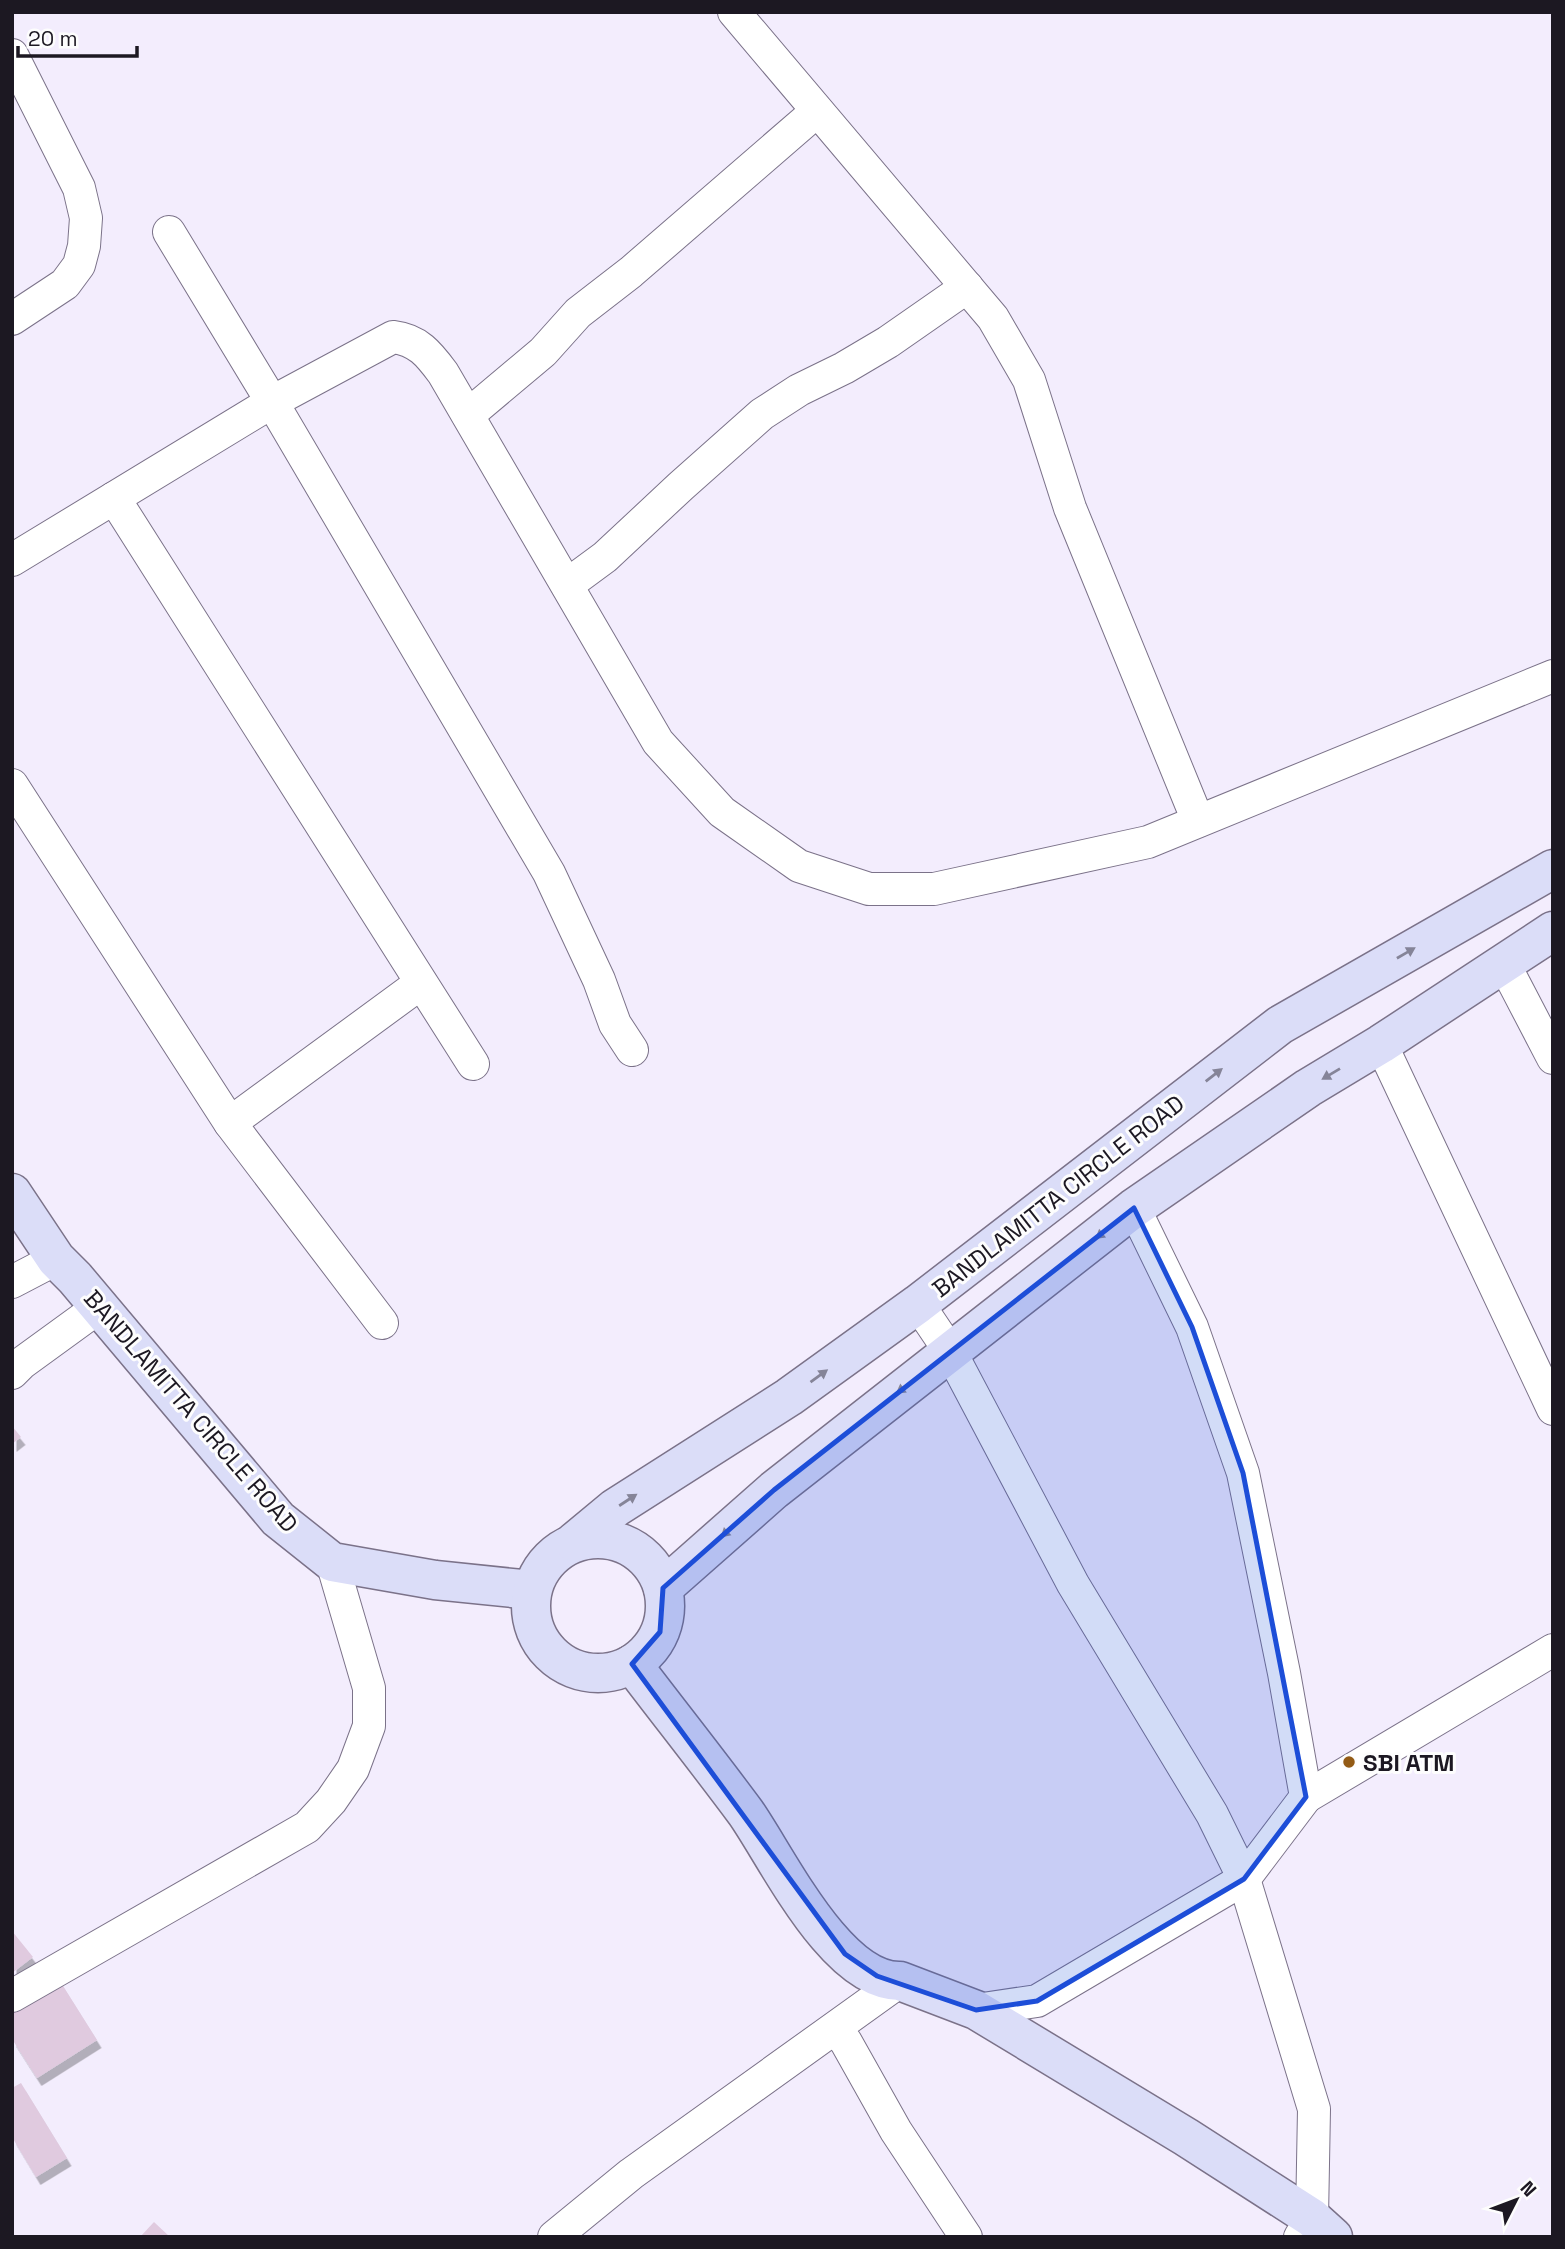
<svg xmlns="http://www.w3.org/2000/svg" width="1565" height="2249" font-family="'Space Grotesk',sans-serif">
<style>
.building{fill:#e0cadf;filter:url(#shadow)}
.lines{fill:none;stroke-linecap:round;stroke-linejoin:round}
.street-casing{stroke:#7b7289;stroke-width:34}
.secondary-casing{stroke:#7b7289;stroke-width:41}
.street{stroke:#fff;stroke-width:32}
.secondary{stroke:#dbddf8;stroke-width:38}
.oneway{fill:#858498}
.marked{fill:#1d4ed8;fill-opacity:0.2;stroke:#1d4ed8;stroke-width:5;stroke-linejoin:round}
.poi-dot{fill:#935b15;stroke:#fdfdfd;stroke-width:2.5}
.labels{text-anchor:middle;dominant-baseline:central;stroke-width:6;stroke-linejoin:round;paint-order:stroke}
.street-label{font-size:24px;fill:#1c1822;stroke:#fdfdfd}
.poi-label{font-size:24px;font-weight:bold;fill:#1c1822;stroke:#fdfdfd;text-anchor:start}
</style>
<defs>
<filter id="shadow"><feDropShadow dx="4.5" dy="8" stdDeviation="0" flood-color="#0004"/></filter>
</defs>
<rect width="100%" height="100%" fill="#f3edfd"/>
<g class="building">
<polygon points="12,1426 21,1437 12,1444"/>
<polygon points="12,1931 33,1957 12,1973"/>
<polygon points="58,1978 97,2040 37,2078 12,2039 12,2007"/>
<polygon points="21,2083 67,2158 36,2177 12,2137 12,2088"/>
<polygon points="154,2222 170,2237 140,2237"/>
</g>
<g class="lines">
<g class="street-casing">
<g id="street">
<polyline points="734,12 993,318 1029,380 1070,508 1198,821"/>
<polyline points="12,55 79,188 86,218 84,246 79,265 65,284 12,319"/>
<polyline points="169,232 272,402 549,873 599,980 615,1024 632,1050"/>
<polyline points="468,415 543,352 578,313 631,272 817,111"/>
<polyline points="114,498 473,1064"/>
<path d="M12,560L272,402L393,337C418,340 429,354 443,373L658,742L722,812L799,866L869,889H934L1148,842L1553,676"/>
<polyline points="567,585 605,557 681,486 762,414 799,390 844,368 888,342 967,287"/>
<polyline points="12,785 230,1123 382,1323"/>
<polyline points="1504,964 1553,1058"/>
<polyline points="1381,1044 1553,1409"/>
<polyline points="230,1123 421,983"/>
<polyline points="12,1282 56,1259"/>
<polyline points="918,1304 951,1353 1073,1584 1212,1814 1244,1879 1314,2109 1312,2218 1300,2237"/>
<polyline points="12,1373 22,1363 99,1307"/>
<polyline points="1306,1797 1553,1650"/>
<polyline points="12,1996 307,1827 331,1801 353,1769 369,1726 369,1688 332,1562"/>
<polyline points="976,2010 1037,2001 1244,1879 1306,1797 1284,1673 1243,1473 1192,1327 1134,1208"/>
<polyline points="836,2029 846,2042 896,2131 966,2237"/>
<polyline points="554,2237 631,2174 900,1981"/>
</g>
</g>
<g class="secondary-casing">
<g id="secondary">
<polyline points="12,1193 56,1259 75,1278 278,1519 332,1562 435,1580 532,1590"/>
<circle cx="598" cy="1606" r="67"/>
<polyline points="574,1542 615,1508 789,1397 918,1304 1280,1025 1553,869"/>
<polyline points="663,1588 774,1490 1134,1208 1308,1088 1381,1044 1553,931"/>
<path d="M632,1664C670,1714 709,1763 746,1813C778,1859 836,1982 900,1981L976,2010L1186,2137L1312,2218L1333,2237"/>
</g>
</g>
<use href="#street" class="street"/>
<use href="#secondary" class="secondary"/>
</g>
<defs><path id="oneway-solid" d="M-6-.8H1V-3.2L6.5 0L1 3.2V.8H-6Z" transform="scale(1.75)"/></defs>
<g class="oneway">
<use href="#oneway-solid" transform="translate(1406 953) rotate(-30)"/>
<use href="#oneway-solid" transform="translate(1331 1074) rotate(149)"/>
<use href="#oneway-solid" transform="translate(1214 1075) rotate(-38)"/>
<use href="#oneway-solid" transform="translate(1104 1232) rotate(142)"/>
<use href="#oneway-solid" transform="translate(819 1376) rotate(-36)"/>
<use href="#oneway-solid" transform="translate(905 1387) rotate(144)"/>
<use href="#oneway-solid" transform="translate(628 1500) rotate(-33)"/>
<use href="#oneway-solid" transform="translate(729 1530) rotate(138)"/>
</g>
<path class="marked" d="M1134,1208L1192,1327L1243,1473L1306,1797L1244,1879L1037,2001L976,2010L877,1976L845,1954L632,1664L660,1632L663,1588L774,1490Z"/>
<circle class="poi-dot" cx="1349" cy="1762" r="7"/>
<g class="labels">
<g class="street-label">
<text transform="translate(1058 1196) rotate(-38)">BANDLAMITTA CIRCLE ROAD</text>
<text transform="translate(191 1411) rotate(49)">BANDLAMITTA CIRCLE ROAD</text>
</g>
<g class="poi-label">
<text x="1363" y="1762">SBI ATM</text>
</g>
</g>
<rect width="1565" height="2249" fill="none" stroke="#1c1822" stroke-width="28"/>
<g transform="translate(1516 2200) rotate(48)" stroke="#fdfdfd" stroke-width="5" paint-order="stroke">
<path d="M0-5L12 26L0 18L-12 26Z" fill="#1c1822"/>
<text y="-10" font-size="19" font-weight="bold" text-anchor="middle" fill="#1c1822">N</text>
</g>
<path d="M18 46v10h119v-10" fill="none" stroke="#1c1822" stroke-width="3.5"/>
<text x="28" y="46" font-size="21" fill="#1c1822" stroke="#fdfdfd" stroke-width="5" paint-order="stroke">20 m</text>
</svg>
